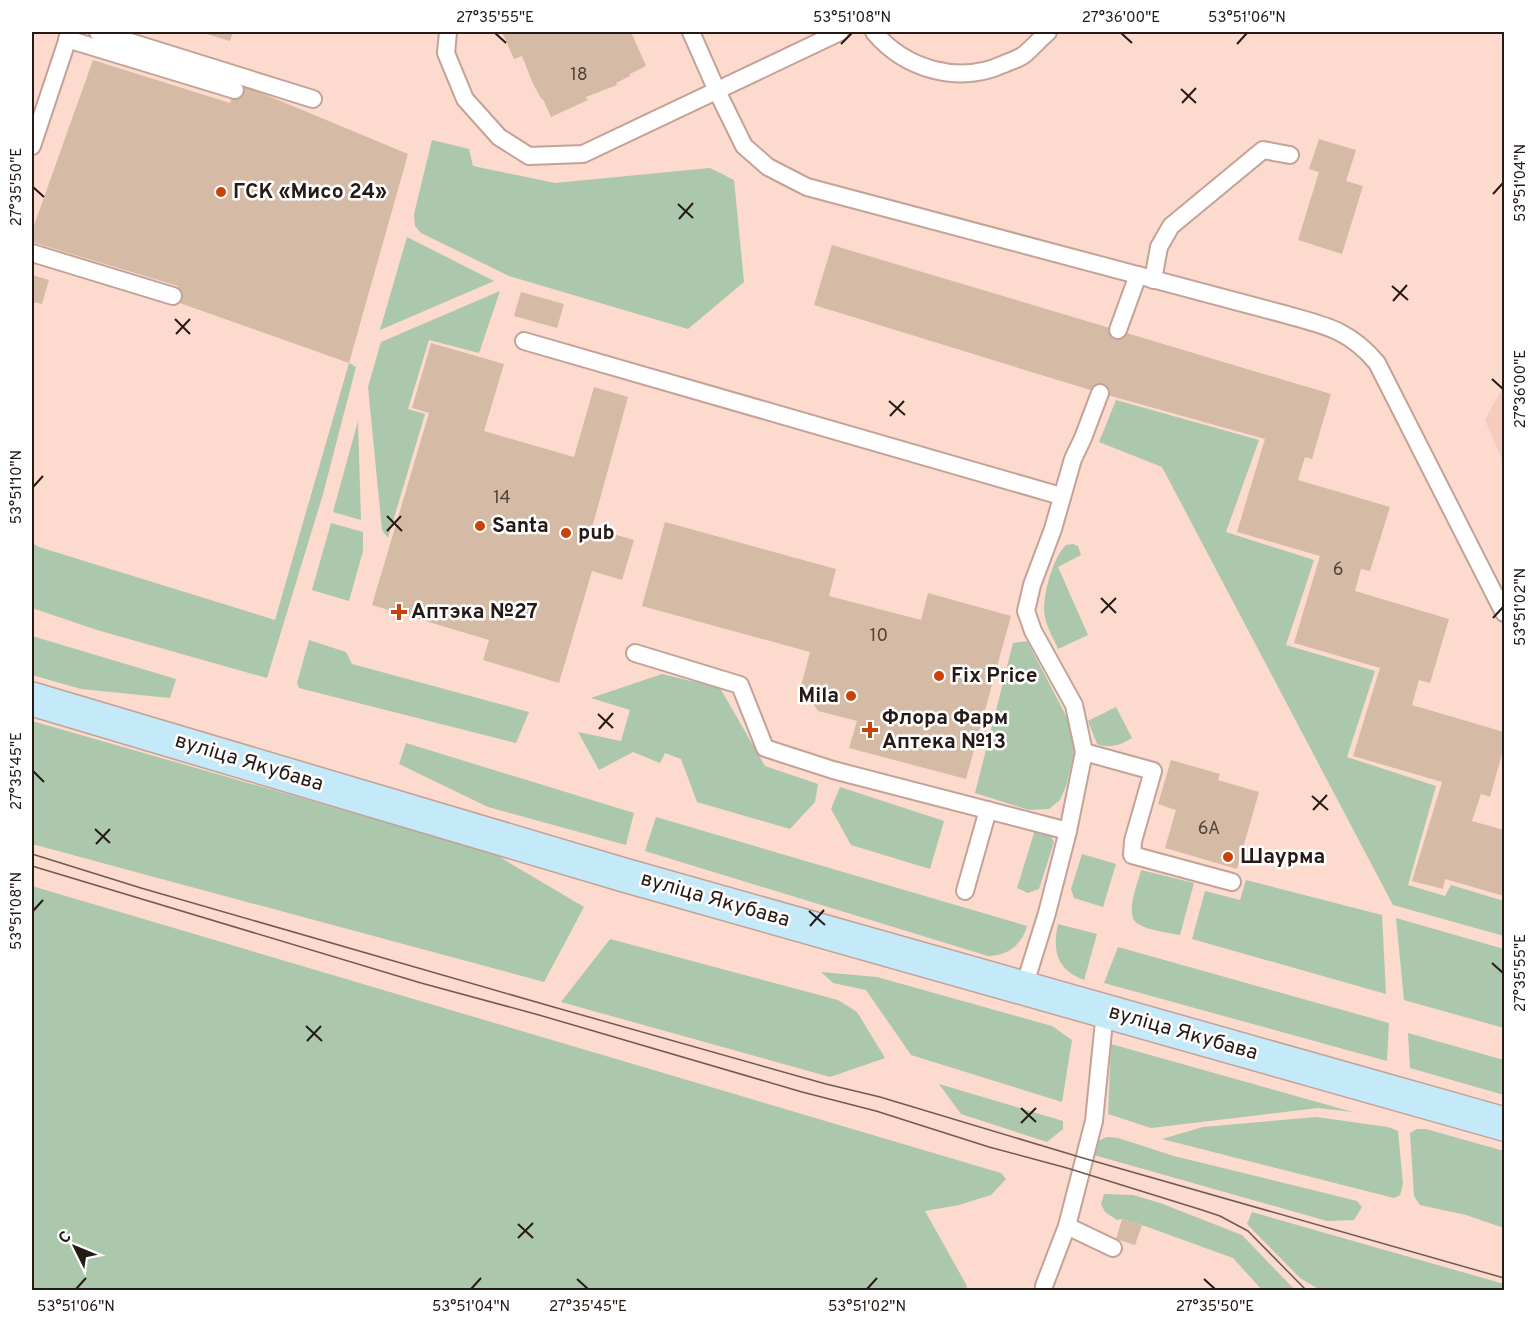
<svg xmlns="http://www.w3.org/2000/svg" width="1536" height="1322" font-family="Overpass,sans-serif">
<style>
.built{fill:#f5cbbd}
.green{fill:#abc7ac}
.building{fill:#d5bba5}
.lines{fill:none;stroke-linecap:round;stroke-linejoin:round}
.service-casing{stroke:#c3a297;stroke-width:20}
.secondary-casing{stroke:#c3a297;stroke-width:36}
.service{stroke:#fff;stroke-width:16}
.secondary{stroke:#c4e9f8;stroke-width:33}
.tram{stroke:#6e5a54;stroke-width:1.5}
.ticks{fill:none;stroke:#261a16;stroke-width:2}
.poi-dot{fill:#c94208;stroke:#fff;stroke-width:2}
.labels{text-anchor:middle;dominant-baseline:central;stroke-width:5;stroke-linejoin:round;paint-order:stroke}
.number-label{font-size:18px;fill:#52423a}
.poi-label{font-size:21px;font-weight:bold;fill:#261a16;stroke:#fff;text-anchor:start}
.street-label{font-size:21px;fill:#261a16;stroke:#fff}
.neatline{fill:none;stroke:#261a16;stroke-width:2}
.ticks-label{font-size:15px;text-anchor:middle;fill:#261a16}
</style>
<rect width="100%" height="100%" fill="#fcdace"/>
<polygon class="built" points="1504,385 1504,464 1485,420"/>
<g class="green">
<polygon points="432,140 469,149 473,166 555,183 710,168 734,180 744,282 688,329 509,276 421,233 415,226 414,214"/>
<polygon points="407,237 494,281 380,330"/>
<polygon points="500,291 479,353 429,340 408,409 425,414 388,538 382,530 368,387 381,342"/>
<polygon points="349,363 356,367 323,494 267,678 97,630 32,608 32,543 39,547 275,620"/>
<polygon points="1116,400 1259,440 1226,532 1314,560 1286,645 1375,671 1347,757 1436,786 1408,885 1445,896 1451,885 1504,901 1504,936 1393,905 1162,467 1099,442"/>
<polygon points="358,421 361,520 333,512"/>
<polygon points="331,523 363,532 363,551 349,601 312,590"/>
<path d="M1073,544L1078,546L1081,555L1058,567L1088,635L1058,649C1054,639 1047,628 1045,617C1041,599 1053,557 1066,545Z"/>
<polygon points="32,636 176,679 170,698 81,689 32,675"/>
<polygon points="309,640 346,652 352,664 529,712 516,743 299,688 297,683"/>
<polygon points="1027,641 1073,729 1074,754 1066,786 1060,800 1049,809 1029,810 975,793 1013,643"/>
<polygon points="662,674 720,688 765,766 818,784 815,802 790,829 697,802 681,759 665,753 660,763 633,752 599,770 578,732 621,741 630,710 591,698"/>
<path d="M1116,707L1132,738C1120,745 1111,749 1097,744L1088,721Z"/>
<polygon points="32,721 493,853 584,907 544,982 32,844"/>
<polygon points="406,743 634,813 626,845 488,807 399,764"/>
<polygon points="840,787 944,821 930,869 851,845 831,809"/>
<path d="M656,817L1027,926C1022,945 1007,956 988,956L645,851Z"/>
<polygon points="1035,830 1050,834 1054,842 1039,889 1028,893 1017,888"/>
<polygon points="1082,854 1116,864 1103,907 1074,898 1071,889"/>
<path d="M1141,870L1194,883L1180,935C1169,933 1147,930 1138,924C1124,915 1138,883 1141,870Z"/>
<polygon points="1246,880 1382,915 1386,994 1192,939 1205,891 1240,900"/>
<polygon points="32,886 1001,1173 1006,1179 991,1195 959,1205 925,1211 967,1286 965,1290 32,1290"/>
<polygon points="1396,918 1504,949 1504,1028 1404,1000"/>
<path d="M1058,924L1097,934L1084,980C1057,970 1052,951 1058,924Z"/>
<polygon points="610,939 838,1000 857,1012 885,1058 830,1077 561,1002"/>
<polygon points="1118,947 1389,1023 1387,1061 1104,983"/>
<polygon points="821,972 877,977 1052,1026 1072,1040 1062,1102 911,1055 866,990 833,983"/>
<polygon points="1408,1033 1504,1060 1504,1095 1410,1068"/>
<polygon points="1111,1044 1353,1112 1318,1108 1151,1128 1108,1114"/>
<polygon points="939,1084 1063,1121 1063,1129 1047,1142 961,1114"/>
<polygon points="1316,1117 1388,1127 1398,1131 1403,1184 1400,1195 1394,1198 1162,1139 1203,1127"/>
<polygon points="1417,1129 1426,1129 1504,1151 1504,1228 1466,1215 1420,1205 1414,1196 1410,1133"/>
<path d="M1108,1137L1118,1138L1174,1156L1357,1201L1362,1207L1354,1220L1327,1221L1094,1155C1096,1145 1097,1139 1108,1137Z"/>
<polygon points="1104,1194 1133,1195 1160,1203 1242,1235 1295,1290 1262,1290 1233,1258 1142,1225 1122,1219 1117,1220 1105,1212 1101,1204"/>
<polygon points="1252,1212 1504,1284 1504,1290 1320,1290 1300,1278 1247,1224"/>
</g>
<g class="building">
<polygon points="200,32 233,32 230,41"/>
<polygon points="502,32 626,33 631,32 646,66 630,74 630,76 616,83 617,85 586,97 588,100 551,117 543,99 542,100 533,84 522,56 514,59"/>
<polygon points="93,60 230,103 237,83 408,154 349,363 174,301 173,296 178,286 32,242 32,231"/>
<polygon points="1319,139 1356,150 1346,181 1363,186 1342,254 1298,240 1319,172 1309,169"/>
<polygon points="832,245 1331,394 1312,459 1305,457 1298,480 1390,507 1370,571 1361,569 1355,591 1449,619 1430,683 1419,680 1412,705 1504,732 1504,747 1490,797 1481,794 1472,821 1504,830 1504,896 1445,879 1443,889 1412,881 1442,782 1353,756 1380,668 1294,643 1320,556 1237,532 1265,439 1100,393 814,305"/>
<polygon points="32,275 49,280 42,304 32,302"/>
<polygon points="521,292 564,304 557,328 514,316"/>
<polygon points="431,343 504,364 484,431 574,457 594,387 628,397 592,528 634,540 622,580 592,571 559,683 483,660 489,640 372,605 429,413 412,408"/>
<polygon points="665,522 836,569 829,596 921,620 928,593 1011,616 966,779 849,748 857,721 818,711 801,686 810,652 642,606"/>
<polygon points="1171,760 1220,774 1218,780 1259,792 1237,869 1165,848 1176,810 1158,804"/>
<polygon points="1122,1219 1142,1225 1135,1245 1116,1239"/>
</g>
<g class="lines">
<g class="service-casing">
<g id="service">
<polyline points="98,32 313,99"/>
<polyline points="448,32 446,53 465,99 499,137 529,156 583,154 840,32"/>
<path d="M691,32L717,91L744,146L768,167L807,187L1280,313C1322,325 1348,328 1377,363L1504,613"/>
<path d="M874,32C905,69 958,85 1004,64C1010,61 1019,59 1025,54C1033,47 1040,39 1048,32"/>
<polyline points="67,39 235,90"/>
<polyline points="32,146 70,32"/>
<polyline points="32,253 173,296"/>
<polyline points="1153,280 1159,247 1171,226 1263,150 1290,155"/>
<polyline points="1118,330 1138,275"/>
<polyline points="524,341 1061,496"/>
<polyline points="635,653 740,685 765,748 833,770 1068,831"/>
<polyline points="1084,752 1153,771 1133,841 1132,855 1232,882"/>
<polyline points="965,891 988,810"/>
<polyline points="1024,987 1047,913 1068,831 1084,752 1074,705 1033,631 1026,611 1032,585 1053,529 1073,459 1083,438 1100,393"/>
<polyline points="1067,1226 1113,1248"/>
<polyline points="1044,1286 1067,1226 1094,1121 1105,1011"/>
</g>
</g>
<g class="secondary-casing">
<polyline id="secondary" points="32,699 624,875 1504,1124"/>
</g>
<use href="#service" class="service"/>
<use href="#secondary" class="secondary"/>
<g class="tram">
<polyline points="32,854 141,888 550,1006 826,1084 880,1097 1083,1158 1504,1278"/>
<polyline points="32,866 421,983 539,1015 802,1092 876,1111 989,1147 1067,1168 1202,1210 1220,1216 1248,1231 1306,1290"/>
</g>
</g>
<path class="ticks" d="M495,33L506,43M1121,33L1132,43M841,44L852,33M1237,44L1247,33M1181,89L1196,103M1182,103L1196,88M33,187L44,197M1493,194L1503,183M678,204L693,218M679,219L693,203M1392,286L1408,300M1393,301L1407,285M175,319L190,334M176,334L190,319M1492,379L1503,389M889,401L905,415M890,416L904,401M33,487L43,476M387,516L402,531M387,531L401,516M1101,598L1116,613M1101,613L1116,598M1493,618L1503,607M598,714L613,728M599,729L613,713M33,771L44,782M1312,796L1328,810M1313,810L1327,795M95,829L110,843M96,844L110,829M33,911L43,900M809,911L825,925M810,926L824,910M1492,963L1503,973M306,1026L322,1041M307,1041L321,1026M1021,1108L1036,1122M1021,1123L1036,1108M518,1224L533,1238M518,1238L533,1223M577,1279L588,1289M1204,1279L1215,1289M76,1289L86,1278M471,1289L481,1278M867,1289L877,1278"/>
<g class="poi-dot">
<circle cx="221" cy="192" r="6"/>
<circle cx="480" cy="526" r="6"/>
<circle cx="566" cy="533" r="6"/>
<path d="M396 603h6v6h6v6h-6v6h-6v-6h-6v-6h6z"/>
<circle cx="939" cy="676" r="6"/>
<circle cx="851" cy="696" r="6"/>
<path d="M867 721h6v6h6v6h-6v6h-6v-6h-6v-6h6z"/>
<circle cx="1228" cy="857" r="6"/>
</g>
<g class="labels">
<g class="number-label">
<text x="579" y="75">18</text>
<text x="502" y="498">14</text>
<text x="1338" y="570">6</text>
<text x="879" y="636">10</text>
<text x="1209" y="829">6А</text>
</g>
<g class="poi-label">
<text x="233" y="192">ГСК «Мисо 24»</text>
<text x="492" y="526">Santa</text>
<text x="578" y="533">pub</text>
<text x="411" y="612">Аптэка №27</text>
<text x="951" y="676">Fix Price</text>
<text x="839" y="696" text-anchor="end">Mila</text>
<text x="882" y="718">Флора Фарм<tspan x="882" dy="24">Аптека №13</tspan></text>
<text x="1240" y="857">Шаурма</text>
</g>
<g class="street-label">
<text transform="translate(249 763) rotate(17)">вуліца Якубава</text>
<text transform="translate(715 900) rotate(16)">вуліца Якубава</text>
<text transform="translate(1183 1033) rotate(16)">вуліца Якубава</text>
</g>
</g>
<rect width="1536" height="1322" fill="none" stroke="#ffffff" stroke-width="66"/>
<g transform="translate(75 1247) rotate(313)" stroke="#ffffff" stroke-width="4.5" paint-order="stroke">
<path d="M0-4.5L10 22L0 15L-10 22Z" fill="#261a16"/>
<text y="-9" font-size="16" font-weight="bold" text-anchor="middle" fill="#261a16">С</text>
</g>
<rect x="33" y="33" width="1470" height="1256" class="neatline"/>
<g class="ticks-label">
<text x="495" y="22">27°35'55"E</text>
<text x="852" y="22">53°51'08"N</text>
<text x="1121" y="22">27°36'00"E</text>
<text x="1247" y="22">53°51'06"N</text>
<text transform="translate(1520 183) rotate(-90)" y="5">53°51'04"N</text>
<text transform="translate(16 187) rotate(-90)" y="5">27°35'50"E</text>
<text transform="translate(1520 389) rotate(-90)" y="5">27°36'00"E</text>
<text transform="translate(16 487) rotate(-90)" y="5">53°51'10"N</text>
<text transform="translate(1520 607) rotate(-90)" y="5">53°51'02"N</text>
<text transform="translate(16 771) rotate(-90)" y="5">27°35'45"E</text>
<text transform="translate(16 911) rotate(-90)" y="5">53°51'08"N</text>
<text transform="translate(1520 973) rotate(-90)" y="5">27°35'55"E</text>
<text x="76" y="1311">53°51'06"N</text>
<text x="471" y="1311">53°51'04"N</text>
<text x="588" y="1311">27°35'45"E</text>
<text x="867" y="1311">53°51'02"N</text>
<text x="1215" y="1311">27°35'50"E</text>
</g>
</svg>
